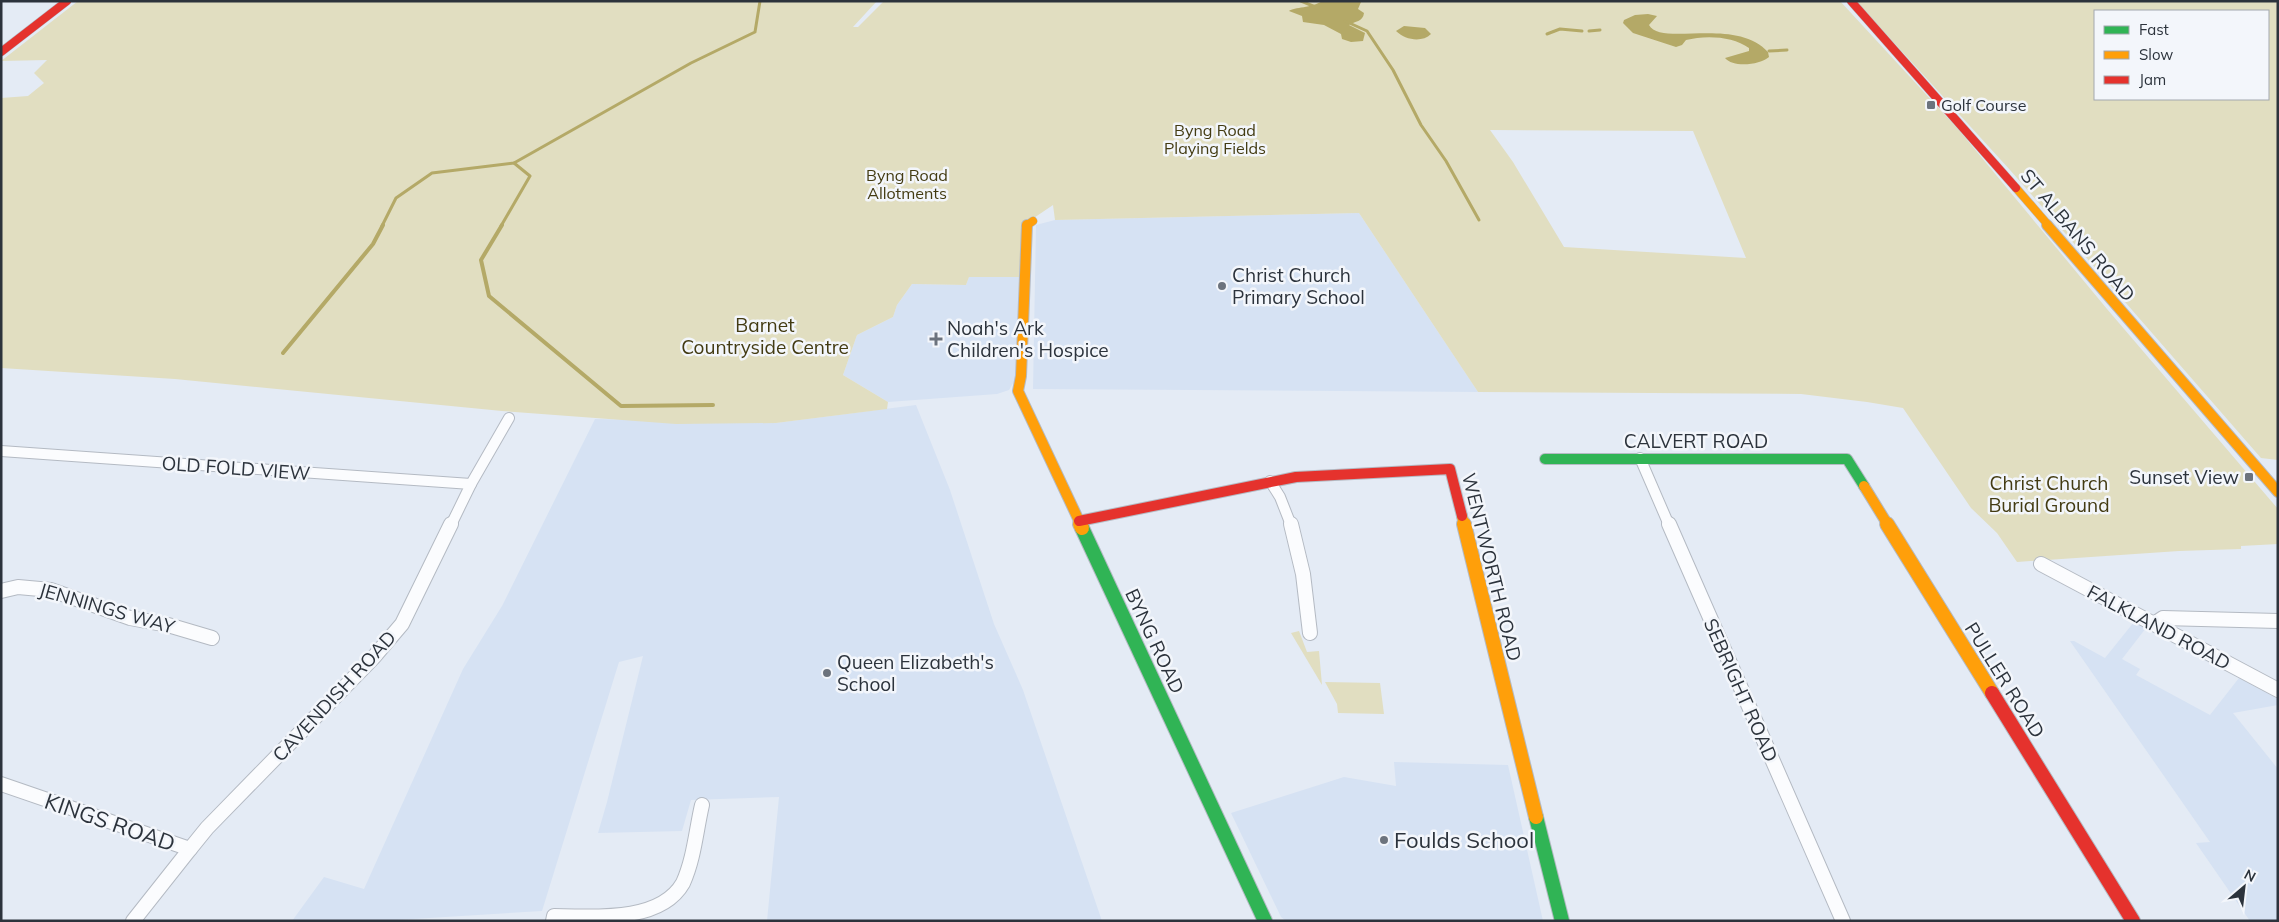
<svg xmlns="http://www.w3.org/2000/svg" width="2279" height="922" font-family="Mulish,sans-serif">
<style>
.built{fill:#d6e2f3}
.green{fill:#e1dec1;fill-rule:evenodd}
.water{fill:#b4a967}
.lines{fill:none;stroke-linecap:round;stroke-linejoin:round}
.stream-far1{stroke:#b4a967;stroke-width:3}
.stream{stroke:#b4a967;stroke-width:4}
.street-far1-casing{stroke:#b4bac3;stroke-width:12}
.street-casing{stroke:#b4bac3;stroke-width:16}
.fast-far1-casing{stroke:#b4bac3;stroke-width:12}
.fast-casing{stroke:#b4bac3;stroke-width:16}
.slow-far2-casing{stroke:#b4bac3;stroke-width:9}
.slow-far1-casing{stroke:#b4bac3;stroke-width:12}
.slow-casing{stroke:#b4bac3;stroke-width:16}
.jam-far2-casing{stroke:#b4bac3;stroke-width:9}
.jam-far1-casing{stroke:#b4bac3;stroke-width:12}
.jam-casing{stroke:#b4bac3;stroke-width:16}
.street-far1{stroke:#fbfcfe;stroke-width:10}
.street{stroke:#fbfcfe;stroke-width:14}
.fast-far1{stroke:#30b455;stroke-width:10}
.fast{stroke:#30b455;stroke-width:14}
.slow-far2{stroke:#ff9f0a;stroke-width:8}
.slow-far1{stroke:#ff9f0a;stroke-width:10}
.slow{stroke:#ff9f0a;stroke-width:14}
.jam-far2{stroke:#e5322d;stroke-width:8}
.jam-far1{stroke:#e5322d;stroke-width:10}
.jam{stroke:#e5322d;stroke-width:14}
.poi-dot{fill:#6c737d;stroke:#f3f6fb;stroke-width:2}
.labels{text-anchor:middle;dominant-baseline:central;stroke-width:5;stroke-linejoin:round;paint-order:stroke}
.far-poi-label{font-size:16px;fill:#2c333c;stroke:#f3f6fb;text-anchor:start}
.far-park-label{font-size:16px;fill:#433b12;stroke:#f3f6fb}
.street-label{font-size:19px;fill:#2c333c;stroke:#f3f6fb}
.poi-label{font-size:19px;fill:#2c333c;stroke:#f3f6fb;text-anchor:start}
.park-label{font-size:19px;fill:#433b12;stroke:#f3f6fb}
.near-street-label{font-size:22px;fill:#2c333c;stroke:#f3f6fb}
.near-poi-label{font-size:22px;fill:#2c333c;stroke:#f3f6fb;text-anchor:start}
</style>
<rect width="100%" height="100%" fill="#e4ebf5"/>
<g class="built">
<polygon points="1359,213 1478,392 1033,389 1036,225 1055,220"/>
<polygon points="969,277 1019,277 1015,380 1009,390 997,394 888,402 843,375 857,335 893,317 897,305 912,284 966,285"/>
<polygon points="916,405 950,490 994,624 1023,690 1102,921 767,921 779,797 691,800 682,831 598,833 607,802 643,656 619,662 542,911 381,921 292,921 324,877 364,889 463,669 502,606 595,419 776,423"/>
<polygon points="2134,622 2146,628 2122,659 2140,669 2136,675 2210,715 2239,678 2278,699 2278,705 2233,713 2278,769 2278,921 2250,921 2196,843 2210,842 2070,641 2074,641 2105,658"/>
<polygon points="1394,762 1508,765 1543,921 1286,921 1281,917 1231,813 1344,777 1396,786"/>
</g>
<g class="green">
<path d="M78,1H877L853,27H858L884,1H1840L1958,129L2107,309L2278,509V544L2241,546V549L2179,551L2017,562L1997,533L1971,508L1903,408L1867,402L1801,394L1478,392L1359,213L1055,220L1053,205L1022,226L1019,277H969L966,285L912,284L897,305L893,317L857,335L843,375L888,402L887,409L776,423L676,424L502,411L175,379L1,368V98L28,96L44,83L34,73L47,60L1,61ZM1490,130L1693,131L1746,258L1564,247L1513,162Z"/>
<path d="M1856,1H2278V460L2261,458L2010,170ZM2095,11H2268V99H2095Z"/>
<polygon points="1299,631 1307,652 1319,651 1322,685 1291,633"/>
<polygon points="1325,682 1380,683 1384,714 1338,713 1337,704"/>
</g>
<g class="water">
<path d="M1322,1L1361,2L1358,9L1364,13C1363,22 1355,21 1349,25L1365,33L1363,41L1351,42L1342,39L1341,34L1324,25L1303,22L1302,16L1289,11C1294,7 1312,8 1322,1Z"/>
<path d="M1648,14L1657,16L1649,25C1661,47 1735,16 1768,52L1769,57C1760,65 1733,68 1725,58L1749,51V48C1733,36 1705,35 1686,40L1682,45L1676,47L1633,33L1623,23L1624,20L1635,15Z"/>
<path d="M1404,26L1425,28L1431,34C1422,43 1405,40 1396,31Z"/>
</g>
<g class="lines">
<g class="stream-far1">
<polyline points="1301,1 1318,8"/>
<polyline points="1345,21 1367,31 1393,70 1421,125 1446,161 1479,220"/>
<polyline points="1589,31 1600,30"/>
<polyline points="1547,34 1560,29 1582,31"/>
<polyline points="1769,51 1787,50"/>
<polyline points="382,226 396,198 432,173 514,163 691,63 755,32 760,1"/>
<polyline points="501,226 530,176 514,163"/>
</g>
<g class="stream">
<polyline points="502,225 481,260 489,296 621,406 713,405"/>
<polyline points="283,353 373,244 383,225"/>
</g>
<g class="street-far1-casing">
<g id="street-far1">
<polyline points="1,451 471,484"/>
<polyline points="1640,458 1669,525"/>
<polyline points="1270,481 1280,497 1291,525"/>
<polyline points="451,525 471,484 509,418"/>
</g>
</g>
<g class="street-casing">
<g id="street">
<polyline points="1291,524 1303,574 1310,633"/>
<polyline points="1669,524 1843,921"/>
<polyline points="2041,564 2278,690"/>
<polyline points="1,591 18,587 51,590 130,618 168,625 212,638"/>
<polyline points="2154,624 2163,618 2278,621"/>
<polyline points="1,784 190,849 133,921"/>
<polyline points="190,849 207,828 373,658 402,624 451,524"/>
<path d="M553,921L554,916C596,917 661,922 683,883C694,859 696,831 702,805"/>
</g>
</g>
<g class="fast-far1-casing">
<polyline id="fast-far1" points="1545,459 1847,459 1864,486"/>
</g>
<g class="fast-casing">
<g id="fast">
<polyline points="1082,528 1265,921"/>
<polyline points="1536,817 1562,921"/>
</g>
</g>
<g class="slow-far2-casing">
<g id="slow-far2">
<polyline points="2016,188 2049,226"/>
<polyline points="1026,226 1033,221"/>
</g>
</g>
<g class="slow-far1-casing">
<g id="slow-far1">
<polyline points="1027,225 1021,376 1018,391 1081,525"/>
<polyline points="2047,225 2278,492"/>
<polyline points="1864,486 1888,525"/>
<polyline points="1462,516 1464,525"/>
</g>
</g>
<g class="slow-casing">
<g id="slow">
<polyline points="1080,524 1082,528"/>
<polyline points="1464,524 1536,817"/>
<polyline points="1887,524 1992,693"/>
</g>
</g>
<g class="jam-far2-casing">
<g id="jam-far2">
<polyline points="1851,1 2016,188"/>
<polyline points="1,52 67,1"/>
</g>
</g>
<g class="jam-far1-casing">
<polyline id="jam-far1" points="1079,521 1296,477 1450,469 1462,516"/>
</g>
<g class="jam-casing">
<polyline id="jam" points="1992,693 2133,921"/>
</g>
<use href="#street-far1" class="street-far1"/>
<use href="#street" class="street"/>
<use href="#fast-far1" class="fast-far1"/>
<use href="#fast" class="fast"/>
<use href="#slow-far2" class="slow-far2"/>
<use href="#slow-far1" class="slow-far1"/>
<use href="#slow" class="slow"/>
<use href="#jam-far2" class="jam-far2"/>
<use href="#jam-far1" class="jam-far1"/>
<use href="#jam" class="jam"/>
</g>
<g class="poi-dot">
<rect x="1926" y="100" width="10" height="10" rx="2.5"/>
<circle cx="1222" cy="286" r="5"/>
<path d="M933.5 331.5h5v5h5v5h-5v5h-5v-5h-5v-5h5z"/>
<rect x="2244" y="472" width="10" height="10" rx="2.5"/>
<circle cx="827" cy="673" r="5"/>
<circle cx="1384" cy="840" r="5"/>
</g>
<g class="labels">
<g class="far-poi-label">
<text x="1941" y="105">Golf Course</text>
</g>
<g class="far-park-label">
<text x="1215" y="130">Byng Road<tspan x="1215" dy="18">Playing Fields</tspan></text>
<text x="907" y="175">Byng Road<tspan x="907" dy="18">Allotments</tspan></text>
</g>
<g class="street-label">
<text transform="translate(2078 235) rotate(50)">ST ALBANS ROAD</text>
<text x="1696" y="441">CALVERT ROAD</text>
<text transform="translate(236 468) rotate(4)">OLD FOLD VIEW</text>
<text transform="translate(1492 567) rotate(76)">WENTWORTH ROAD</text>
<text transform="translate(107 608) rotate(16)">JENNINGS WAY</text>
<text transform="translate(2159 627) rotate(28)">FALKLAND ROAD</text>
<text transform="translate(1155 641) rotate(65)">BYNG ROAD</text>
<text transform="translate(2005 680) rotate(58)">PULLER ROAD</text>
<text transform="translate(1741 690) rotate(66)">SEBRIGHT ROAD</text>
<text transform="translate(334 696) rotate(-47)">CAVENDISH ROAD</text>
</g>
<g class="poi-label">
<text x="1232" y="275">Christ Church<tspan x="1232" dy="22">Primary School</tspan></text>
<text x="947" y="328">Noah's Ark<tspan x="947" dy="22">Children's Hospice</tspan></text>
<text x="2239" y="477" text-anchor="end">Sunset View</text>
<text x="837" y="662">Queen Elizabeth's<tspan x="837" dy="22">School</tspan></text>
</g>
<g class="park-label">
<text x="765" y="325">Barnet<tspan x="765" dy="22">Countryside Centre</tspan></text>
<text x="2049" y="483">Christ Church<tspan x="2049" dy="22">Burial Ground</tspan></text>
</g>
<g class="near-street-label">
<text transform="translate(110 822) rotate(19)">KINGS ROAD</text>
</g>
<g class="near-poi-label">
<text x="1394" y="840">Foulds School</text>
</g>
</g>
<rect width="2279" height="922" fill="none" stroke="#2c333c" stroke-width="5"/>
<rect x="2094" y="10" width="175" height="90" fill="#f3f6fb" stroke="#a3a8af"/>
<rect x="2104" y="26" width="25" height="8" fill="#30b455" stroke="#a3a8af"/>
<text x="2139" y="35" font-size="15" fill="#2c333c">Fast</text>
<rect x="2104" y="51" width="25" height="8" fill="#ff9f0a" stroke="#a3a8af"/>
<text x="2139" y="60" font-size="15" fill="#2c333c">Slow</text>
<rect x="2104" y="76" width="25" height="8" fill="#e5322d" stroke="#a3a8af"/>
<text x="2139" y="85" font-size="15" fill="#2c333c">Jam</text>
<g transform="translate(2244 887) rotate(28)" stroke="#f3f6fb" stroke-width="4" paint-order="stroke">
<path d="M0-4L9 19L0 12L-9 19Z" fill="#2c333c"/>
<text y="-8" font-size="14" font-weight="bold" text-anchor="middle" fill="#2c333c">N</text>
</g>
</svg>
